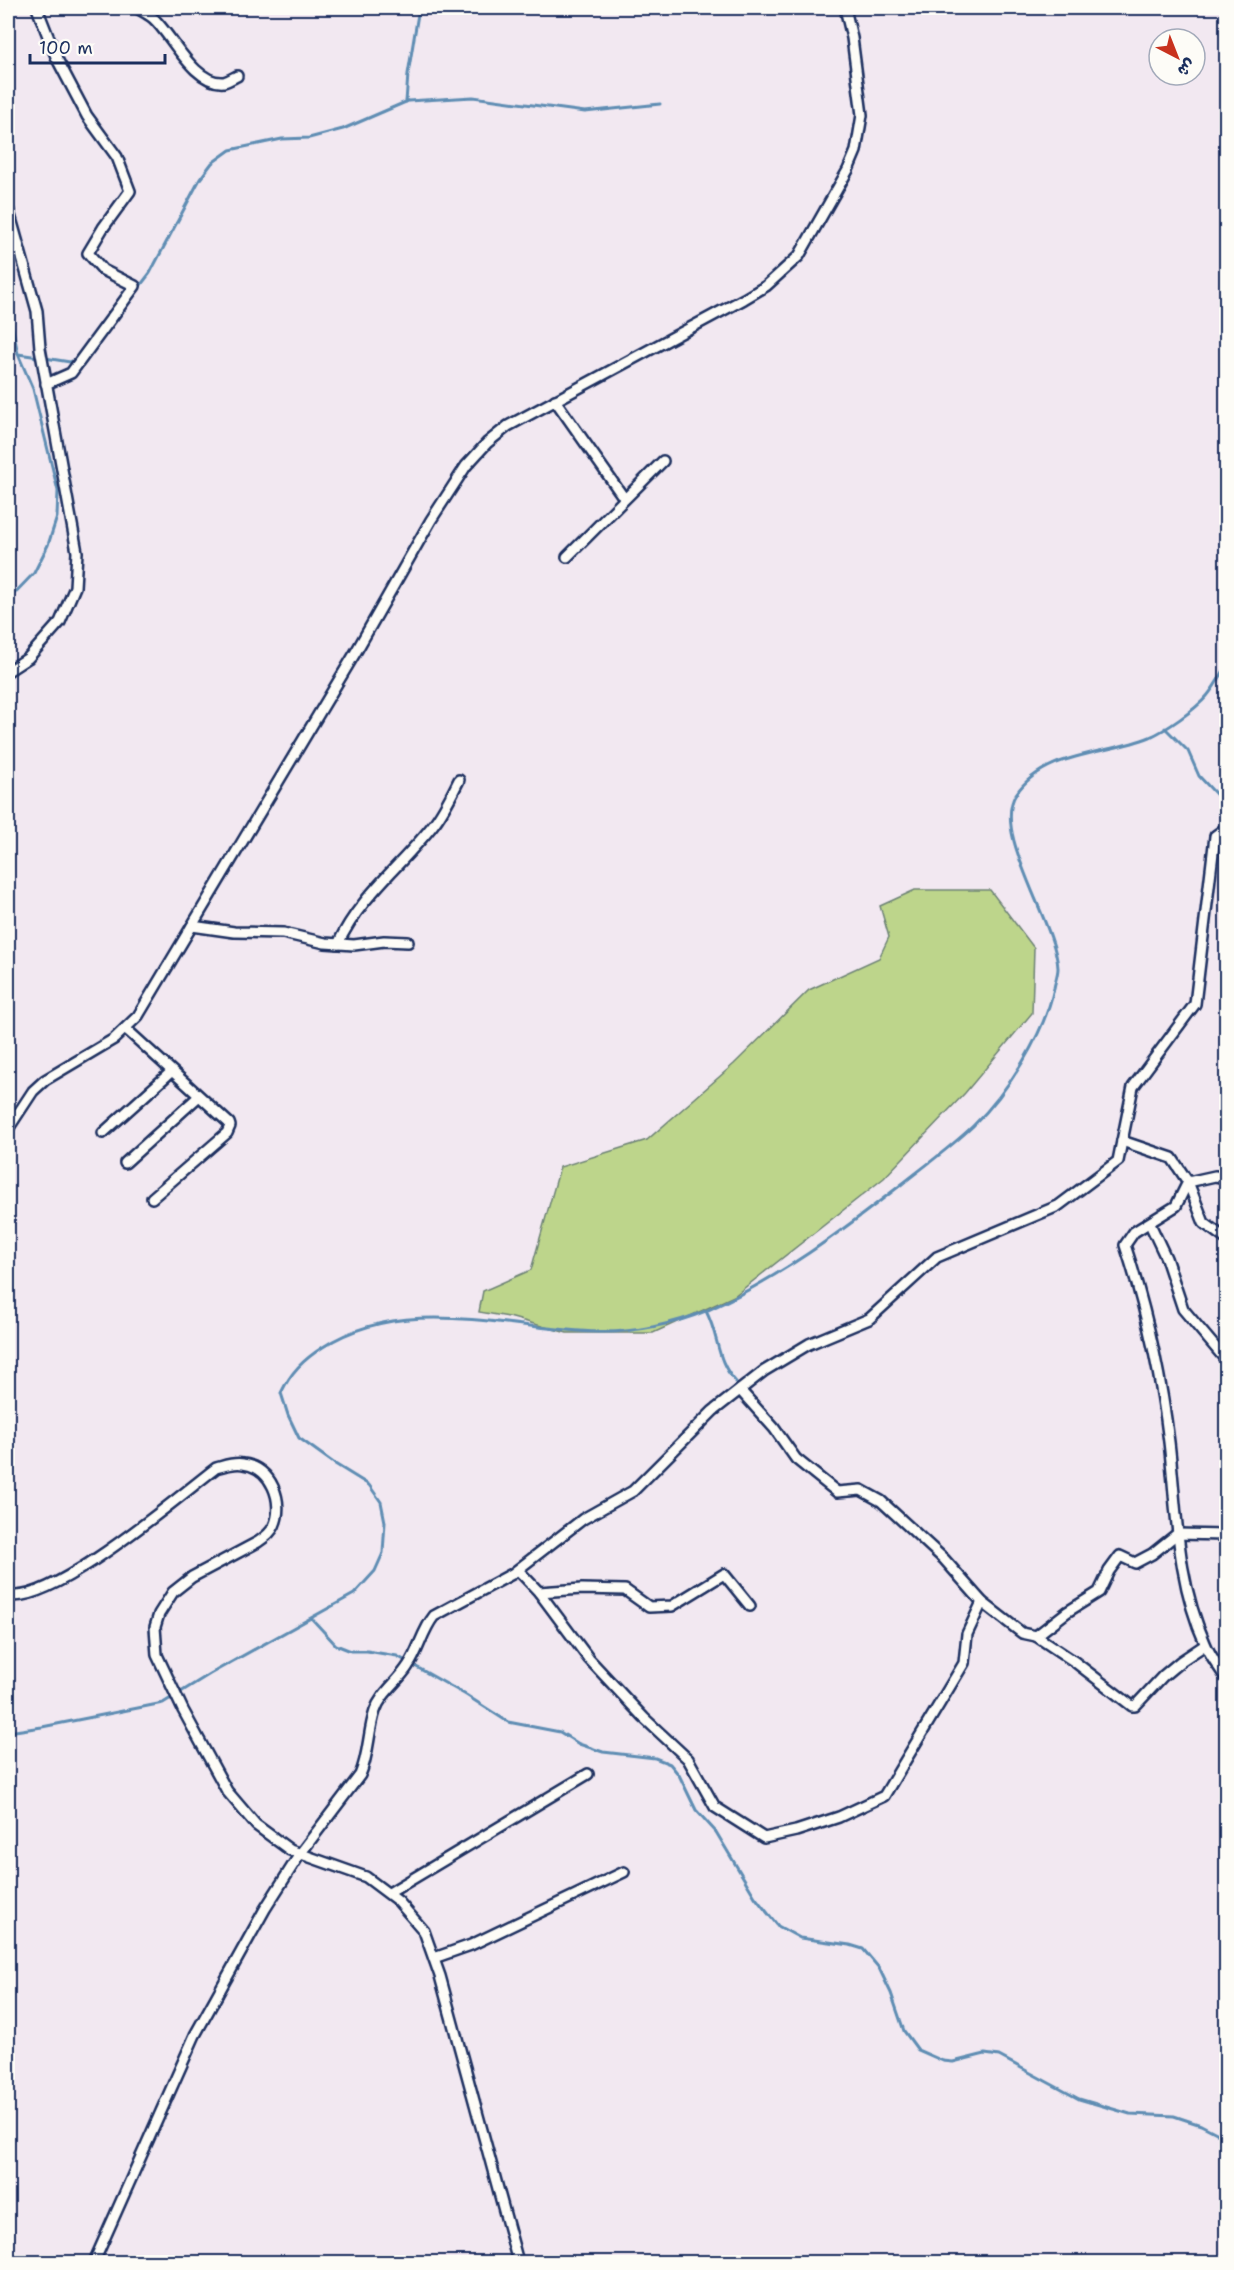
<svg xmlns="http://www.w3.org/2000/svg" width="1234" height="2270" font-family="'Shantell Sans','Playpen Sans Arabic',sans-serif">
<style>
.green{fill:#bdd58b;stroke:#6c8274;stroke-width:1.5}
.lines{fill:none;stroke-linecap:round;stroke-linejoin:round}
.stream{stroke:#5e8db3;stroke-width:3}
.minor-casing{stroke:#1b2f5e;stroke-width:14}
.minor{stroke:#fdfcf7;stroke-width:9}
</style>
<rect width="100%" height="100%" fill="#f2e8f1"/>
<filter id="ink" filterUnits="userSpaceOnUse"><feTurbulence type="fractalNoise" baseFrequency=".0167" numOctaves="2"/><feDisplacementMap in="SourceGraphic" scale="12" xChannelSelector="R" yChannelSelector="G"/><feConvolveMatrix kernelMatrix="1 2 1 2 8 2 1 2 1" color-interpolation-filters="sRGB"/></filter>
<g filter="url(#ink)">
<polygon class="green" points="915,890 990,890 1034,948 1032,1013 965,1093 884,1178 734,1296 653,1333 567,1333 509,1317 479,1312 483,1291 531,1270 560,1167 647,1140 734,1064 809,990 879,958 889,937 880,906"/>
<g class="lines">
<g class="stream">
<polyline points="406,102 408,74 419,8"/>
<polyline points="137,290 150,273 200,179 212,163 230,150 282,139 309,138 343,129 408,101 473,97 585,112 660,104"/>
<polyline points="8,304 18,354 33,389 58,491 57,517 48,545 34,573 8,600"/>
<polyline points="98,343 119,315"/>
<polyline points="18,354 39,357"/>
<polyline points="45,358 70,362 77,359"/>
<polyline points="1165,728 1188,751 1199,776 1226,805"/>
<path d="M706,1311C720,1338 715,1359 736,1382"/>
<polyline points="312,1619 336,1645 351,1651 367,1651 397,1656 466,1695 508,1722 560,1732 579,1744 603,1752 655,1758 670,1764 679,1775 696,1810 716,1832 755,1897 778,1926 800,1938 850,1945 863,1949 879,1968 891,1993 904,2031 918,2050 943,2061 953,2062 985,2054 999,2056 1079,2099 1130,2114 1174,2116 1201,2125 1226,2138"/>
<path d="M8,1732L42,1727L163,1703L210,1674L354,1594L375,1571L383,1553L385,1522L381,1502L369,1485L335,1464L299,1438L288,1415L281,1393C291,1372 303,1360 323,1347C405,1294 507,1329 598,1332C633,1333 675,1324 708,1310C778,1279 842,1231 902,1184C926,1165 951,1147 973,1126C1007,1093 1044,1035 1054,988C1055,982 1058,974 1058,968C1056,923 991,832 1016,794C1045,751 1107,755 1150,737C1166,730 1195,710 1207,696C1214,688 1220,677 1226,667"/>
</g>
<g class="minor-casing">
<g id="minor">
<polyline points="37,8 57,59 87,116 117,157 130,191 103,228 88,253 103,270 135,286 71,373 46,384"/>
<path d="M137,8C142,11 148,14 153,18C172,35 194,85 224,82C228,81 233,78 237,76"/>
<polyline points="8,208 37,311 40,348 77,552 75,587 60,622 28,658 8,671"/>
<polyline points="555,400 624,498"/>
<polyline points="567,557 663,461"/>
<polyline points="192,926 234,932 283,933 325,943 354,945 384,941 408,942"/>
<path d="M338,944C360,896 402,865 433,825C444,811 451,796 459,780"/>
<polyline points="126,1029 229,1123 230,1126 227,1133 152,1198"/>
<polyline points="8,1129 33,1091 45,1080 114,1039 138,1016 357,650 431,520 466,466 487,443 508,426 744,299 766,286 799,256 848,170 856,151 862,115 852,38 845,8"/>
<polyline points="103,1133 171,1072"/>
<polyline points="1122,1141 1172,1158 1188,1182 1204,1223 1226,1239"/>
<polyline points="125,1163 198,1097"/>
<path d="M1226,1178L1215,1176L1188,1182L1176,1206L1134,1232L1125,1245C1146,1309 1161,1375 1169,1442C1177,1510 1176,1579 1205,1643C1210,1656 1219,1667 1226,1678"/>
<polyline points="1150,1224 1166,1258 1183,1309 1226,1360"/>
<polyline points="740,1390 774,1428 796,1459 837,1492 861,1490 881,1501 944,1559 982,1602 1022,1633 1036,1636 1067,1612 1099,1592 1109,1571 1120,1556 1135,1563 1152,1554 1177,1534 1226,1535"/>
<polyline points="518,1570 539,1592 589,1659 644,1718 688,1759 715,1807 764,1838 796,1831 839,1817 884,1796 964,1663 967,1634 982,1602"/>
<polyline points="539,1592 582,1589 625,1590 649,1607 672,1606 724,1574 750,1606"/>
<path d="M8,1595C50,1607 179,1496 216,1468C224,1466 234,1462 243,1464C271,1467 285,1502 274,1526C271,1533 264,1538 258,1542L192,1577L173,1592L159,1614L155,1627L157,1655L183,1710L227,1791L256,1825L290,1850L366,1877L398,1901L424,1931L440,1976L518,2262"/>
<polyline points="1036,1636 1075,1662 1132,1706 1135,1706 1163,1676 1181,1661 1205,1645"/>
<polyline points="389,1893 588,1774"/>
<polyline points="434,1958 471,1945 624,1872"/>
<path d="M94,2262L195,2035L265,1909L300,1854L360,1775C369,1755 368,1732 375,1711C381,1693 398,1682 408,1666C419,1650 422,1631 434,1616L512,1574L583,1519L633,1491L713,1411L764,1371L809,1344L869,1319L937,1257L1058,1206L1118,1161L1133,1087L1195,1004L1215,836L1226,828"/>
</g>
</g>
<use href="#minor" class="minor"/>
</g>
</g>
<rect width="1234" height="2270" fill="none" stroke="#fdfcf7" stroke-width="30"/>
<rect x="15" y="15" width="1204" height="2240" fill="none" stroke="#1b2f5e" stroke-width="2" filter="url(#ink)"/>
<g transform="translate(1177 57) rotate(138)"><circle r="28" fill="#fdfcf7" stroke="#a3aaba" stroke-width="1.5"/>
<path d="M0-4.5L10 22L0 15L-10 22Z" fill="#c8321e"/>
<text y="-9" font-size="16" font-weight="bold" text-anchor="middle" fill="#1b2f5e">ش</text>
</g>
<path d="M30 54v9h135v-9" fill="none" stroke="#1b2f5e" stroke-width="3"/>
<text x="39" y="54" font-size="18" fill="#1b2f5e" stroke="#fdfcf7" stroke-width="4.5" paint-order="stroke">100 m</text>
</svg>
